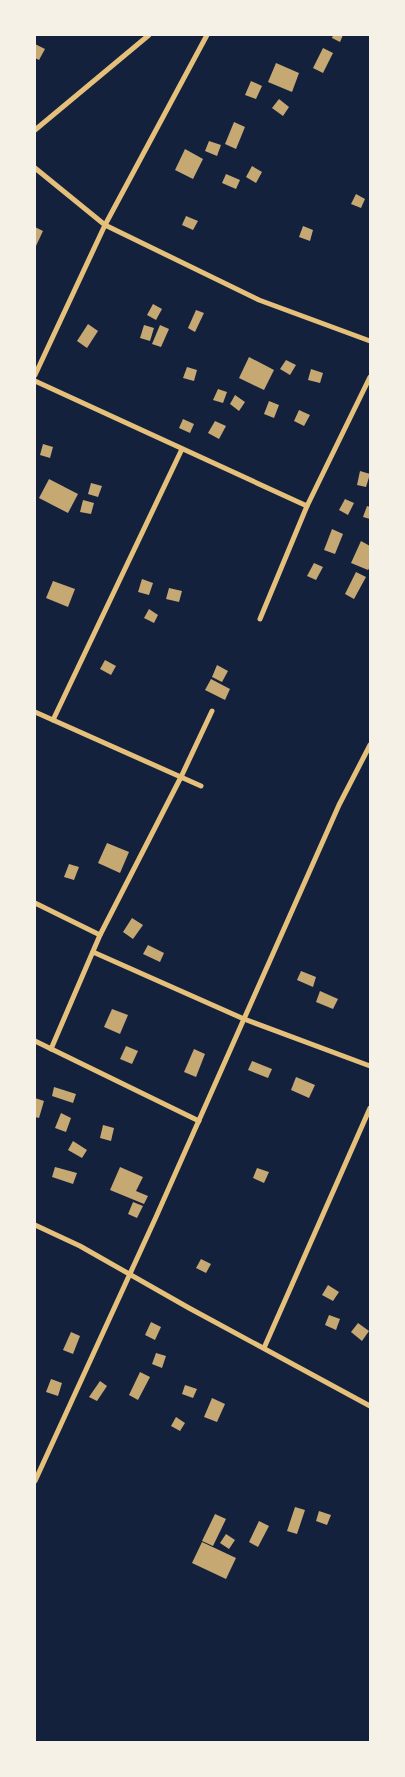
<svg xmlns="http://www.w3.org/2000/svg" width="405" height="1777" font-family="Inter,sans-serif">
<style>
.building{fill:#c6a872}
.lines{fill:none;stroke-linecap:round;stroke-linejoin:round}
.minor{stroke:#e5c07b;stroke-width:5}
</style>
<rect width="100%" height="100%" fill="#14213d"/>
<g class="building">
<polygon points="333,35 343,35 340,42 332,38"/>
<polygon points="35,44 45,49 39,60 35,58"/>
<polygon points="323,48 333,53 323,73 313,68"/>
<polygon points="276,63 299,73 292,92 268,82"/>
<polygon points="251,81 262,86 256,99 245,95"/>
<polygon points="279,99 289,107 283,116 272,108"/>
<polygon points="234,122 245,127 236,149 225,144"/>
<polygon points="209,141 221,145 217,156 205,151"/>
<polygon points="185,149 203,159 193,179 175,170"/>
<polygon points="252,166 262,172 256,183 246,177"/>
<polygon points="226,174 240,180 236,189 222,183"/>
<polygon points="356,194 365,199 361,208 351,204"/>
<polygon points="186,216 198,221 193,230 182,225"/>
<polygon points="303,226 313,230 310,241 299,237"/>
<polygon points="35,227 43,231 35,248"/>
<polygon points="153,304 162,309 156,320 147,315"/>
<polygon points="196,310 204,313 195,332 188,328"/>
<polygon points="88,324 98,331 87,348 77,341"/>
<polygon points="144,325 154,328 150,341 140,338"/>
<polygon points="160,325 169,329 161,347 152,344"/>
<polygon points="249,357 274,370 264,390 239,378"/>
<polygon points="286,360 296,365 290,375 280,369"/>
<polygon points="187,367 197,370 194,381 183,378"/>
<polygon points="311,369 323,373 320,383 308,380"/>
<polygon points="218,389 227,392 223,403 213,400"/>
<polygon points="235,395 245,402 239,411 230,404"/>
<polygon points="269,401 279,405 274,418 264,414"/>
<polygon points="299,410 310,415 304,426 294,421"/>
<polygon points="183,419 194,424 190,433 179,428"/>
<polygon points="215,421 226,426 219,439 208,433"/>
<polygon points="43,444 53,447 50,458 40,455"/>
<polygon points="360,471 370,474 366,487 357,485"/>
<polygon points="49,479 78,494 68,513 39,498"/>
<polygon points="91,483 102,486 98,497 88,494"/>
<polygon points="345,499 354,503 348,515 339,510"/>
<polygon points="83,500 94,503 91,514 80,512"/>
<polygon points="367,506 370,507 370,519 363,517"/>
<polygon points="332,529 343,534 335,554 324,550"/>
<polygon points="361,541 370,546 370,567 368,570 351,563"/>
<polygon points="314,563 323,567 316,580 307,576"/>
<polygon points="356,572 366,577 354,599 345,594"/>
<polygon points="142,579 153,583 149,595 138,592"/>
<polygon points="53,581 75,589 68,607 46,598"/>
<polygon points="169,588 182,591 179,602 166,599"/>
<polygon points="149,609 158,615 154,623 144,618"/>
<polygon points="105,660 116,666 111,675 100,669"/>
<polygon points="217,665 228,671 222,682 212,677"/>
<polygon points="211,679 230,689 225,700 205,690"/>
<polygon points="107,843 129,852 120,873 98,863"/>
<polygon points="69,864 79,867 74,880 64,877"/>
<polygon points="132,918 143,925 133,939 123,932"/>
<polygon points="148,945 164,953 160,962 143,954"/>
<polygon points="301,971 316,977 313,987 297,980"/>
<polygon points="320,991 338,999 333,1009 316,1002"/>
<polygon points="112,1009 128,1015 120,1034 104,1027"/>
<polygon points="126,1046 138,1051 132,1064 120,1059"/>
<polygon points="194,1049 205,1054 196,1077 184,1072"/>
<polygon points="252,1061 272,1069 268,1078 248,1070"/>
<polygon points="296,1077 315,1085 309,1098 291,1090"/>
<polygon points="54,1087 76,1094 73,1103 52,1096"/>
<polygon points="35,1098 44,1101 39,1118 35,1117"/>
<polygon points="61,1113 71,1118 66,1132 55,1128"/>
<polygon points="103,1125 114,1128 111,1141 100,1138"/>
<polygon points="73,1141 87,1150 82,1158 68,1150"/>
<polygon points="55,1167 77,1173 73,1184 52,1177"/>
<polygon points="120,1167 143,1177 136,1191 148,1196 144,1204 110,1190"/>
<polygon points="257,1168 269,1172 264,1183 253,1178"/>
<polygon points="133,1202 143,1206 137,1218 128,1214"/>
<polygon points="201,1259 211,1264 206,1273 196,1268"/>
<polygon points="328,1285 339,1292 333,1301 322,1295"/>
<polygon points="329,1315 340,1319 336,1330 325,1325"/>
<polygon points="151,1322 161,1327 155,1340 145,1335"/>
<polygon points="358,1323 369,1331 362,1341 351,1332"/>
<polygon points="71,1332 80,1336 73,1354 63,1350"/>
<polygon points="156,1353 166,1356 162,1368 152,1364"/>
<polygon points="140,1372 150,1377 138,1400 129,1395"/>
<polygon points="51,1379 62,1383 58,1396 46,1392"/>
<polygon points="100,1381 107,1386 97,1401 89,1397"/>
<polygon points="185,1385 197,1389 193,1398 182,1394"/>
<polygon points="212,1398 225,1404 217,1422 204,1417"/>
<polygon points="176,1417 185,1423 180,1431 171,1426"/>
<polygon points="295,1507 305,1510 297,1534 287,1531"/>
<polygon points="319,1511 331,1515 327,1525 316,1521"/>
<polygon points="215,1514 226,1519 213,1546 202,1541"/>
<polygon points="259,1521 269,1526 258,1547 249,1542"/>
<polygon points="226,1534 235,1540 229,1549 220,1543"/>
<polygon points="202,1542 236,1558 226,1579 192,1563"/>
</g>
<g class="lines">
<g class="minor">
<polyline points="35,130 149,35"/>
<polyline points="35,168 105,225 259,300 370,341"/>
<polyline points="35,375 105,225 207,35"/>
<polyline points="35,381 307,506"/>
<polyline points="260,619 307,506 370,377"/>
<polyline points="35,712 201,786"/>
<polyline points="53,720 182,449"/>
<polyline points="35,903 100,935"/>
<polyline points="93,952 244,1019 370,1066"/>
<polyline points="35,1041 199,1121"/>
<polyline points="51,1049 100,935 181,777 212,711"/>
<polyline points="35,1225 80,1246 189,1308 370,1406"/>
<polyline points="264,1348 370,1108"/>
<polyline points="35,1481 156,1217 339,805 370,745"/>
</g>
</g>
<rect width="405" height="1777" fill="none" stroke="#f6f1e7" stroke-width="72"/>
</svg>
